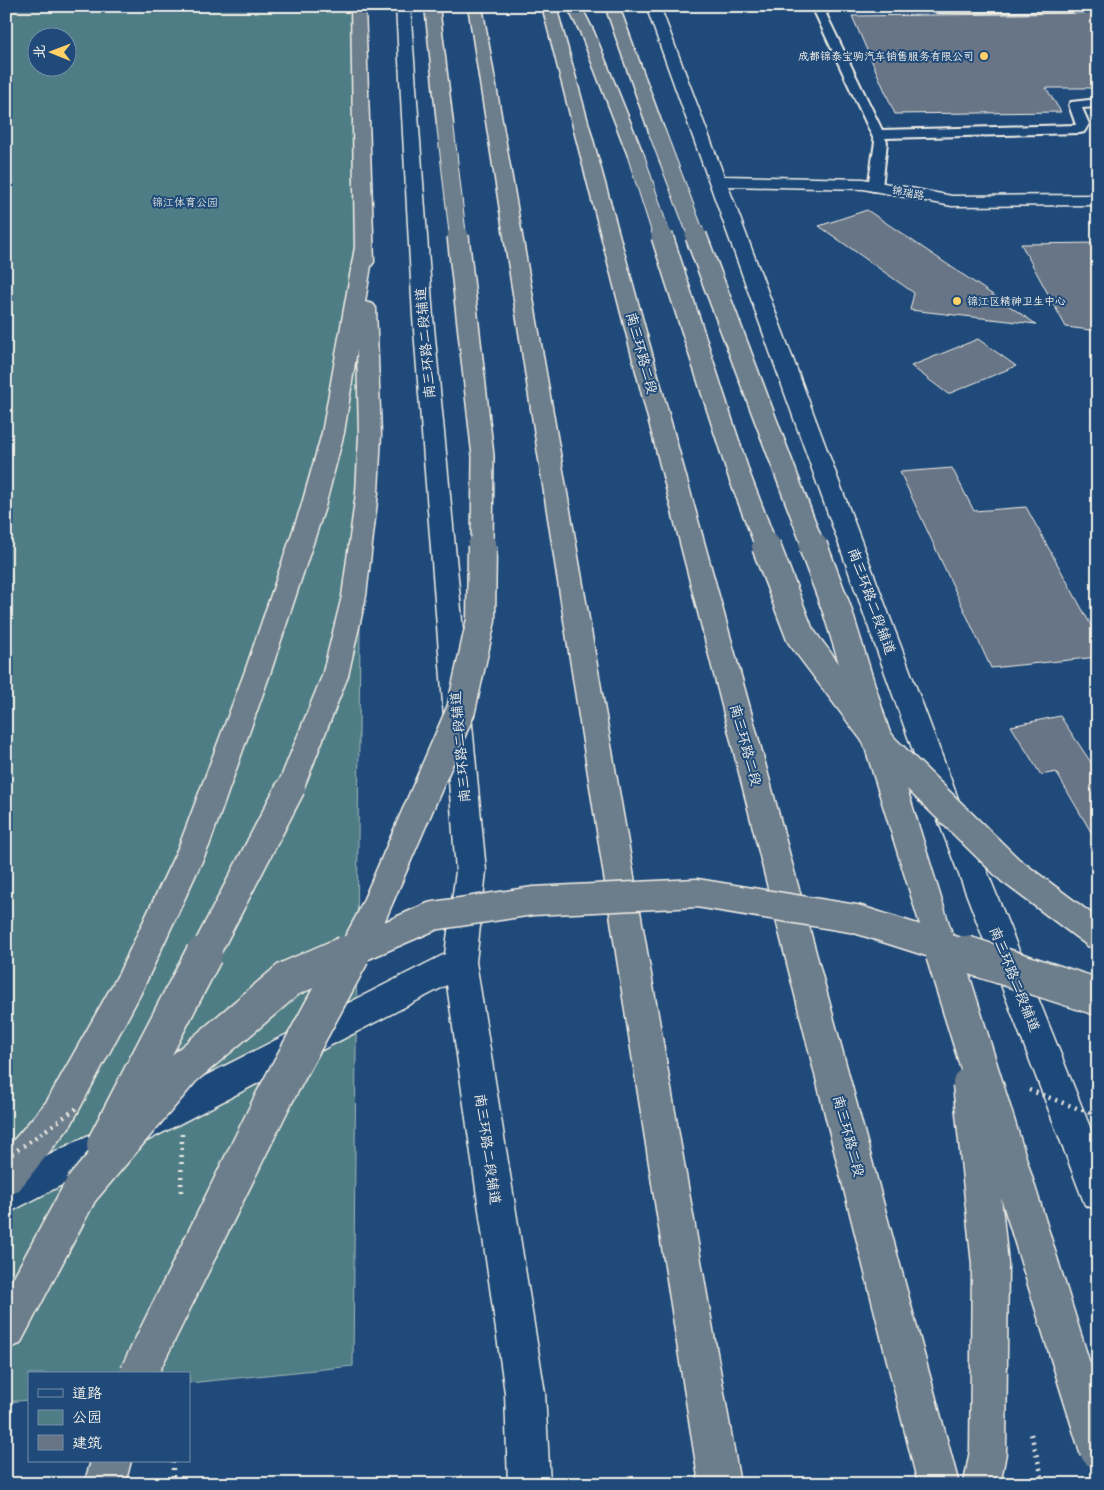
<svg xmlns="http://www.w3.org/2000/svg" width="1104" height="1490" font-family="'Shantell Sans','LXGW WenKai TC',sans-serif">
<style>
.green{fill:#4f7d86;stroke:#a2b7b7;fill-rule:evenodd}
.building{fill:#677486;stroke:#f4f1e8}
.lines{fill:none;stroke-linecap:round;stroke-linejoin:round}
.lane-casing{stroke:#f4f1e8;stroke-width:4}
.secondary-casing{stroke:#f4f1e8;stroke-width:3}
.highway-casing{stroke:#f4f1e8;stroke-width:3}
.path{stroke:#f4f1e8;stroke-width:4.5;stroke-dasharray:2 5;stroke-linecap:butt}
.lane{fill:#1f4a7a;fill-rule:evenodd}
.secondary{fill:#1f4a7a;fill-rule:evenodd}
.highway{fill:#6c7d8c;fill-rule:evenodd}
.highway-bridge-far3-casing{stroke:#f4f1e8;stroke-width:18;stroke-linecap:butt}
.highway-bridge-far2-casing{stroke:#f4f1e8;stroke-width:24;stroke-linecap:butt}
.highway-bridge-far1-casing{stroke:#f4f1e8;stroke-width:31;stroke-linecap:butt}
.highway-bridge-casing{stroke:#f4f1e8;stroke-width:39;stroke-linecap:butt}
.path-bridge{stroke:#f4f1e8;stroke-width:4.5;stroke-dasharray:2 5;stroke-linecap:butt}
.highway-bridge-far3{stroke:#6c7d8c;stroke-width:16}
.highway-bridge-far2{stroke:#6c7d8c;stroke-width:21}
.highway-bridge-far1{stroke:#6c7d8c;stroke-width:28}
.highway-bridge{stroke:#6c7d8c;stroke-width:36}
.poi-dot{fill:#ffd166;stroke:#1f4a7a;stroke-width:2}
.labels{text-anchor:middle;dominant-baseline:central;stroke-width:4;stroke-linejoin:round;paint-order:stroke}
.far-poi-label{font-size:11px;fill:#f4f1e8;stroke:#1f4a7a;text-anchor:end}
.far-street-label{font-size:11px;fill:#f4f1e8;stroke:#1f4a7a}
.far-park-label{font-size:11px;fill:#dbe0d9;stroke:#1f4a7a}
.street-label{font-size:14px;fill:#f4f1e8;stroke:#1f4a7a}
</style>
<rect width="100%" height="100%" fill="#1f4a7a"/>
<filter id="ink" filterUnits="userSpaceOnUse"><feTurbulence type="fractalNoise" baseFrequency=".02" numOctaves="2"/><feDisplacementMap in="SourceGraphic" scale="10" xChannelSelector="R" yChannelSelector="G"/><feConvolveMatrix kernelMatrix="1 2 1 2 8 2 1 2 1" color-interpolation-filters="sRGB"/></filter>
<g filter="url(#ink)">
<path class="green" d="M6,6H366L353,1366L189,1383V1374H29V1400L6,1402ZM38,38H68V68H38Z"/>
<g class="building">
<polygon points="1098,13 1098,88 1046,88 1061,112 895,114 852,16"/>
<polygon points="867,210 1036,324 910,310 914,293 819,226"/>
<polygon points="1098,243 1098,331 1066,327 1021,244"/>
<polygon points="978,339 1016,366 948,394 911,366"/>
<polygon points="952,468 974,511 1026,507 1098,638 1098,657 991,668 900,472"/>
<polygon points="1060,716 1098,773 1098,844 1056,772 1041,775 1011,726"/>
</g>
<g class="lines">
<g class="lane-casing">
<g id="lane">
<polygon points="822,6 834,6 826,14 882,130 1076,125 1069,105 1071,102 1098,99 1098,107 1082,108 1089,124 1084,132 1080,133 885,138 887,142 882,187 875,191 870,190 868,187 875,142 815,13"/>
<polygon points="915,6 1098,6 1098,11 938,12"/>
</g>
</g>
<g class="secondary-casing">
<g id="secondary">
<polygon points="396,6 410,6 433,317 486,871 476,962 545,1393 550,1484 508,1484 505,1393 447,985 6,1214 6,1177 445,954 456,871 413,317"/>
<polygon points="646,6 660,6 724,176 863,179 952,196 1098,195 1098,205 952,206 863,189 728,186 960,804 1098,1147 1098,1210 1085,1205 1080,1192 932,804"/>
</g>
</g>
<g class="highway-casing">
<g id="highway">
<polygon points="351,6 365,6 374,262 371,266 365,302 373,304 376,308 381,435 378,493 366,596 348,676 301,795 291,799 281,795 277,787 322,676 342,596 356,493 359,435 357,350 344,433 325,507 271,671 209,846 141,993 71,1125 19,1190 6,1195 6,1149 47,1101 119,973 179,846 245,671 301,507 322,433 355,247"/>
<polygon points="425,6 439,6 453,124 445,129 437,124"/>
<polygon points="468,6 482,6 740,1484 699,1484"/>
<polygon points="542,6 556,6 758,737 959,1484 918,1484 730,737"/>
<polygon points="567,6 581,6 594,32 644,156 642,160 630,160 628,156 580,32"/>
<polygon points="605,6 619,6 665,132 663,135 651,135 649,132"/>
<polygon points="81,1172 94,1177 99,1190 94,1203 20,1344 6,1349 6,1291 68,1177"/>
<polygon points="91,1461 131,1461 125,1484 84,1484"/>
</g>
</g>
<polyline class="path" points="173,1461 173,1484"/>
<use href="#lane" class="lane"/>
<use href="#secondary" class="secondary"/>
<use href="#highway" class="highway"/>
<g class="highway-bridge-far3-casing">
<g id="highway-bridge-far3">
<polyline points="445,124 458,237"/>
<polyline points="657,132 697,237"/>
<polyline points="636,156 662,237"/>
</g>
</g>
<g class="highway-bridge-far2-casing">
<g id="highway-bridge-far2">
<polyline points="458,236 483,456 482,548"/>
<polyline points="662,236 739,475 767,548"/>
<polyline points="696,236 814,548"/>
</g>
</g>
<g class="highway-bridge-far1-casing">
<g id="highway-bridge-far1">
<polyline points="766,546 800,635 884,747 1010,870 1098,936"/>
<polyline points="813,546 837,610 944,955"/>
<polyline points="204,955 291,787"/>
<polyline points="343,955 433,916 533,901 697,893 856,919 969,955"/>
<polyline points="351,955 370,920 461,710 481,620 482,546"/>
</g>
</g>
<g class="highway-bridge-casing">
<g id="highway-bridge">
<polyline points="944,954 1098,1450"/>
<polyline points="965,954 1098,997"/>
<polyline points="971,1084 990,1264 988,1452 982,1484"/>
<polyline points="105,1145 204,954"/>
<polyline points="81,1190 183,1069 289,979 346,954"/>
<polyline points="138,1374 272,1102 352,954"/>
</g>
</g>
<g class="path-bridge">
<polyline points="1029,1090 1098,1116"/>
<polyline points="6,1158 77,1108"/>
<polyline points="181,1192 182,1133"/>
<polyline points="1031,1434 1044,1484"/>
</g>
<use href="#highway-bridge-far3" class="highway-bridge-far3"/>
<use href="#highway-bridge-far2" class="highway-bridge-far2"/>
<use href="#highway-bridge-far1" class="highway-bridge-far1"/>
<use href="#highway-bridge" class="highway-bridge"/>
</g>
</g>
<g class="poi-dot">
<circle cx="984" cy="56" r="5"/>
<circle cx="957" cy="301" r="5"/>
</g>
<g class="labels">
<g class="far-poi-label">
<text x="974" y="56">成都锦泰宝驹汽车销售服务有限公司</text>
<text x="967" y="301" text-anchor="start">锦江区精神卫生中心</text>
</g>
<g class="far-street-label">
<text transform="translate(908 193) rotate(11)">锦瑞路</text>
</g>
<g class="far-park-label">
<text x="185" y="202">锦江体育公园</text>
</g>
<g class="street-label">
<text transform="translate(425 343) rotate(-95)">南三环路二段辅道</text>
<text transform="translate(642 353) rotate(75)">南三环路二段</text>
<text transform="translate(872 601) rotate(70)">南三环路二段辅道</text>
<text transform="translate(746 745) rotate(75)">南三环路二段</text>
<text transform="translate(460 747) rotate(-95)">南三环路二段辅道</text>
<text transform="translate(1015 979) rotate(68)">南三环路二段辅道</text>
<text transform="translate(849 1136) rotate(75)">南三环路二段</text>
<text transform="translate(488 1149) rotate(82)">南三环路二段辅道</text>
</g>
</g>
<rect width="1104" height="1490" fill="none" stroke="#1f4a7a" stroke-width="25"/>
<rect x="12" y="12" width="1079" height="1465" fill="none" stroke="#f4f1e8" stroke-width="2" filter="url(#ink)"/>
<rect x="28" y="1372" width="162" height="90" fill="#1f4a7a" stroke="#748da6"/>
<rect x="38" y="1389" width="25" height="8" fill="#1f4a7a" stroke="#748da6"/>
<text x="72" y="1398" font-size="15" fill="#f4f1e8">道路</text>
<rect x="38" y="1410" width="25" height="15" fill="#4f7d86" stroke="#748da6"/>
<text x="72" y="1422" font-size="15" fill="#f4f1e8">公园</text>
<rect x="38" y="1435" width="25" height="15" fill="#677486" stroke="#748da6"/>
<text x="72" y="1448" font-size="15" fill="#f4f1e8">建筑</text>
<g transform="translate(52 52) rotate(271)"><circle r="24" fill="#1f4a7a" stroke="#748da6"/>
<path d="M0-4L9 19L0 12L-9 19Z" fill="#ffd166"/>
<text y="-8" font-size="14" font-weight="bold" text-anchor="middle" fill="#f4f1e8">北</text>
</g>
</svg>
